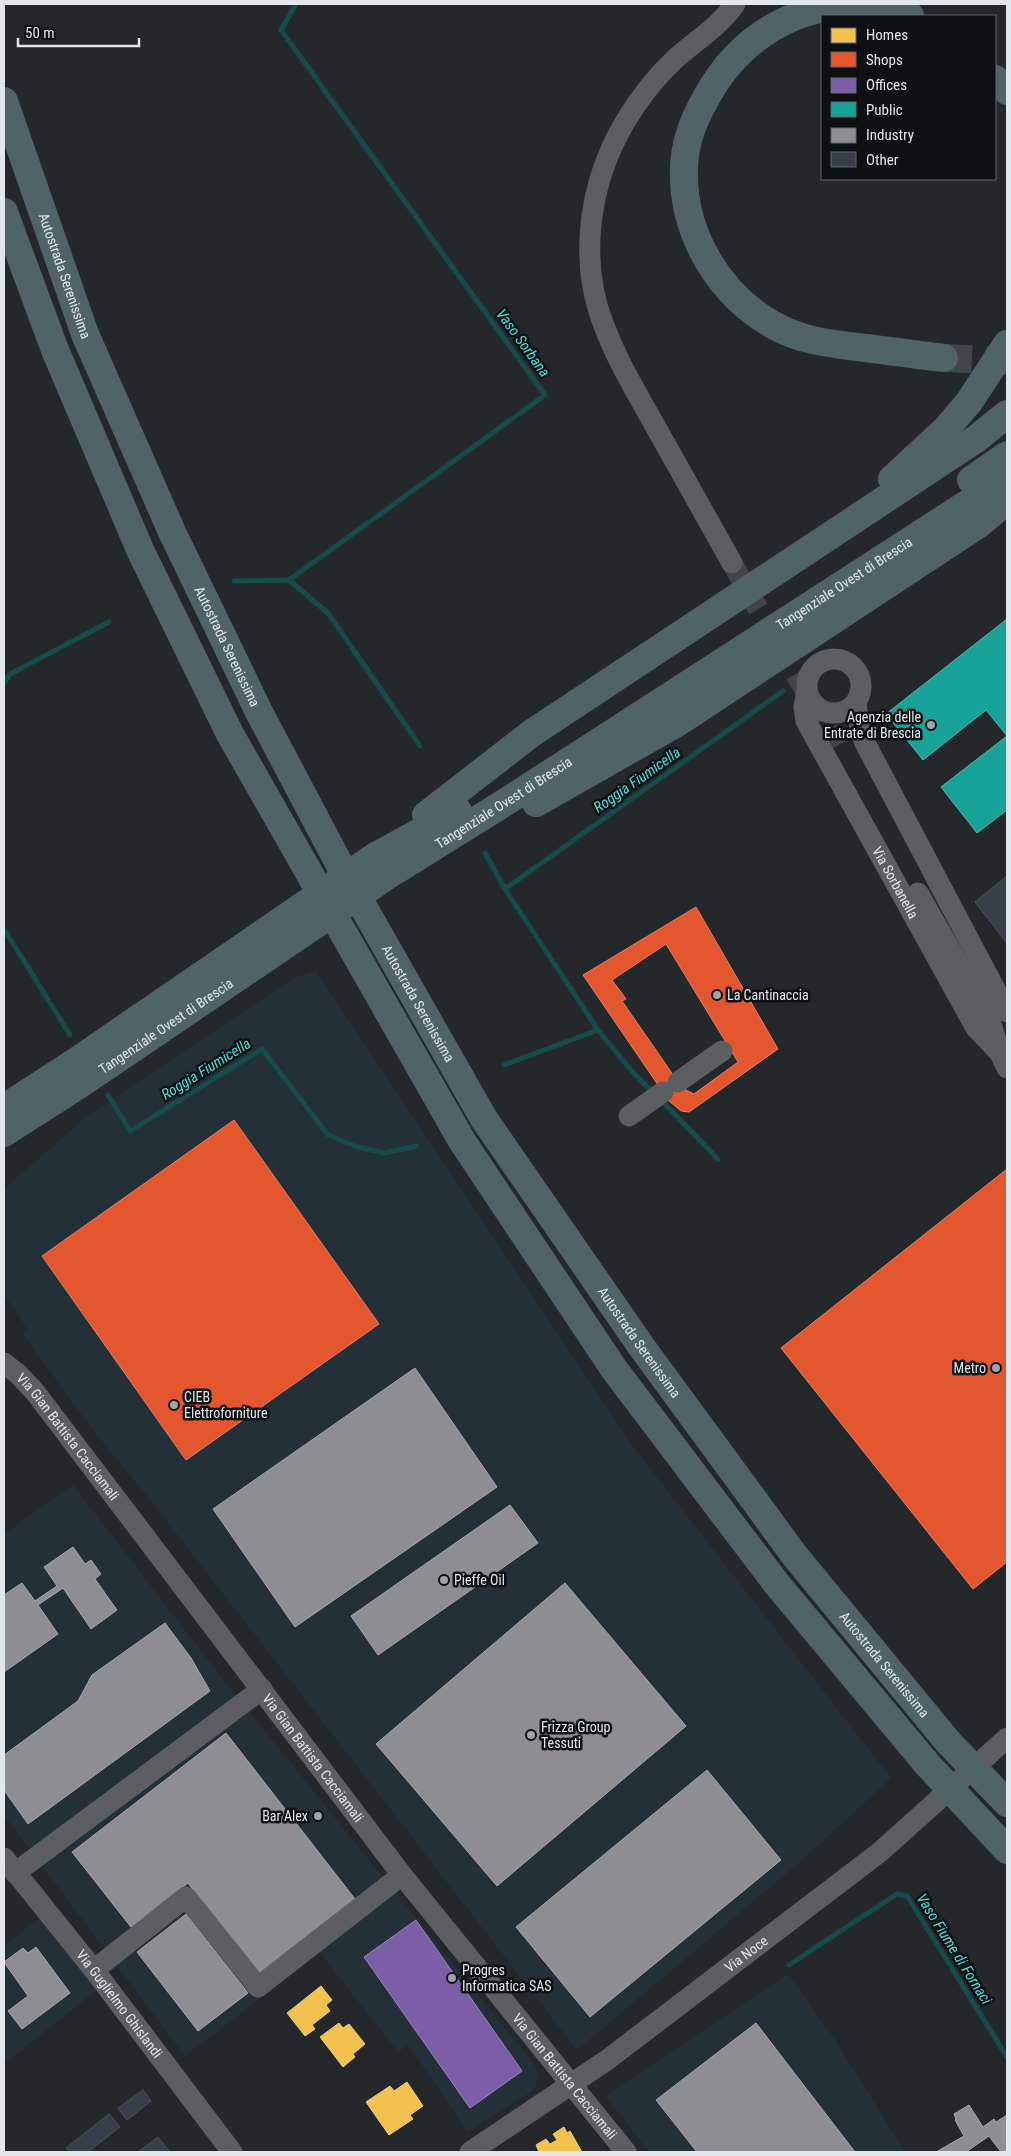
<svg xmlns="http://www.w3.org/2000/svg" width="1011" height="2156" font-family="'Roboto Condensed',sans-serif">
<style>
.built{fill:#243038}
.homes{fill:#f2c14e;stroke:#edcc7d}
.shops{fill:#e4572e;stroke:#e38267;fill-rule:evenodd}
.offices{fill:#7b5ea7;stroke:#9a87bb}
.public{fill:#17a398;stroke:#54b7b1}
.industry{fill:#8d8d92;stroke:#a6a8ad}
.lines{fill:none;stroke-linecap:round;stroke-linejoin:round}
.stream{stroke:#164b4c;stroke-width:5}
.building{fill:#383f4a;stroke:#4f5255}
.minor-tunnel{stroke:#414548;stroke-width:21;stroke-dasharray:21 11;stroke-linecap:butt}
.highway-tunnel{stroke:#414548;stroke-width:28;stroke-dasharray:28 14;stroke-linecap:butt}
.minor{stroke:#5c5e61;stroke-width:21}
.highway{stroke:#506367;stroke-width:28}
.poi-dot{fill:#a0a4a8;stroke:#0e1113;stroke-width:2}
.labels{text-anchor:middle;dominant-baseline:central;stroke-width:5;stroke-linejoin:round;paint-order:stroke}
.street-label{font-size:14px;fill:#e2e7eb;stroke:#0e1113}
.poi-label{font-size:14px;fill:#e2e7eb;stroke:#0e1113;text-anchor:start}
.water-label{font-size:15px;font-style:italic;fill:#46e1e1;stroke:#0e1113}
</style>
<rect width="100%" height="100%" fill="#25282b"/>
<g class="built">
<polygon points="316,971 631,1444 891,1778 800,1862 577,2050 156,1507 93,1430 22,1333 28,1330 4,1294 4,1189 85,1118 292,979"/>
<polygon points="73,1485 222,1678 530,2059 537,2069 538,2078 535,2087 531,2092 468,2131 408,2045 398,2052 320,1953 185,2056 4,1815 4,1534"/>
<polygon points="39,1918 97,1990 5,2063 4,1946"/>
<polygon points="788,1974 835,2040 905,2152 649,2152 606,2096"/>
</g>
<g class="homes">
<polygon points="321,1986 332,2000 326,2005 330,2011 312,2025 315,2029 305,2036 287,2013"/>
<polygon points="339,2023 343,2028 349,2024 365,2044 353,2054 355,2057 343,2067 320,2037"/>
<polygon points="407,2082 423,2106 410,2115 413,2119 389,2135 366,2102 390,2086 394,2091"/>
<polygon points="564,2127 567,2133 570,2131 582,2152 539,2152 536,2145 546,2139 550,2144 557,2140 553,2134"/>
</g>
<g class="shops">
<path d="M696,907L778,1049L689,1112L681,1111L669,1101L583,975ZM666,944L738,1062L694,1094L682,1088L678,1082L622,1001L626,999L612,980Z"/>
<polygon points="234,1120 379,1324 186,1460 42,1256"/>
<polygon points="1007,1169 1007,1562 973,1589 781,1348"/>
</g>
<polygon class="offices" points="416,1920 522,2071 470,2108 364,1957"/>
<polygon class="public" points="1007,619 1007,810 977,833 941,787 1007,736 986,710 923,760 886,714"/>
<g class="industry">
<polygon points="415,1368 497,1487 295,1627 213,1509"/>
<polygon points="510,1505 538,1543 378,1655 351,1616"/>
<polygon points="73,1547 85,1564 91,1560 101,1574 95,1579 117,1610 91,1629 63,1588 38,1605 58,1634 4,1672 4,1595 22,1583 35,1601 57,1586 44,1567"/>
<polygon points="565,1583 686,1726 497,1886 376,1744"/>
<polygon points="165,1623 191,1658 210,1691 28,1824 4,1790 4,1755 78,1701 92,1675"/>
<polygon points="226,1733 355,1899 258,1974 188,1883 131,1927 72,1852"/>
<polygon points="707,1770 781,1860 590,2017 516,1927"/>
<polygon points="186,1914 248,1993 198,2031 137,1952"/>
<polygon points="36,1947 70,1993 22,2029 8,2011 28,1996 4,1962 23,1948 28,1953"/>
<polygon points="756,2023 855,2152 697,2152 656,2100"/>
<polygon points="969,2105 983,2127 994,2119 996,2122 1007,2115 1007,2152 1001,2152 989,2136 966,2152 936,2152 964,2136 955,2120 956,2119 954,2114"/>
</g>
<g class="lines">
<g class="stream">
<polyline points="289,580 328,613 420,746"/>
<polyline points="234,581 289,580 545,395 281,30 296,4"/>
<polyline points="4,683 10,674 109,622"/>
<polyline points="485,853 505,889 783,691"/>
<polyline points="505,889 598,1030"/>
<polyline points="4,929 70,1035"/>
<polyline points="504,1065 598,1030 630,1069 653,1093"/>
<polyline points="108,1095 130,1131 262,1049 328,1135 357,1147 385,1153 416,1146"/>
<polyline points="661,1100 718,1159"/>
<polyline points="789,1965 897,1894 907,1896 1007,2057"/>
</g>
</g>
<g class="building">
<polygon points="1007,876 1007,943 975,902"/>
<polygon points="143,2090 151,2101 127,2120 118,2108"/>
<polygon points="109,2114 120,2127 88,2152 70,2152 66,2148"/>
<polygon points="158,2137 170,2152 138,2152"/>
</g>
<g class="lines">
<polyline class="minor-tunnel" points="732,563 837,746"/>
<polyline class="highway-tunnel" points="944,358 1007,361"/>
<g class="minor">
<path d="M732,563C707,519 683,475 658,431C638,395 617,361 603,323C578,258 590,181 625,122C638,100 655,78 674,60C695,41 719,27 735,4"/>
<circle cx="834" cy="686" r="27"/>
<path id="s1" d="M807,690L804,707L806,721L976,1028L1000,1053L1007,1068"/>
<polyline points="856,703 858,719 864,741 1007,1012"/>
<polyline points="918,893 990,1020 998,1047"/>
<polyline points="678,1082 722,1051"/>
<polyline points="629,1116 663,1092"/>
<path id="s2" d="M4,1363L18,1374L35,1392L402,1875L626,2152"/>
<path id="s3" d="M4,1858L94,1970L232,2152"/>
<polyline points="15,1873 262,1689"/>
<polyline points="94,1970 186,1897 258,1987 402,1875"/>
<path id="s4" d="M470,2152L607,2060L880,1852L1007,1738"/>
</g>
<g class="highway">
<path d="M910,16C897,12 884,7 870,6C799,0 739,37 706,98C694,119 684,145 684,169C682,234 720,297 777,327C805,342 835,344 865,348C891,351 918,355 944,358"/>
<polyline points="995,79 1007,91"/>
<path id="s5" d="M4,101L85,334L172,532L259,712L344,873L484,1119L641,1346L795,1556L949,1743L1007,1803"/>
<polyline points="4,212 55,350 141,552 230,734 462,1141 614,1369 776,1583 927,1764 1007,1850"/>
<polyline points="892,479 946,429 969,402 1007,344"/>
<polyline points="971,480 1007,455"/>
<polyline points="536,803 677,723 979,524 1007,501"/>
<polyline points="426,815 532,733 976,439 1007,414"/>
<polyline points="4,1108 75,1062 374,857 458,811"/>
<path id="s6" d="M4,1133L82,1083L387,876L515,796L1007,478"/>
</g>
</g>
<g class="poi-dot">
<circle cx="931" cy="725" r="5"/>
<circle cx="717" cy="995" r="5"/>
<circle cx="996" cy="1368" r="5"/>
<circle cx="174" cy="1405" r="5"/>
<circle cx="444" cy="1580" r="5"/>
<circle cx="531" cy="1735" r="5"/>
<circle cx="318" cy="1816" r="5"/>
<circle cx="452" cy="1978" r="5"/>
</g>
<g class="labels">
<g class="street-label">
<text stroke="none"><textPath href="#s5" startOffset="185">Autostrada Serenissima</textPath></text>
<text stroke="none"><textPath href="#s6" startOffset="1004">Tangenziale Ovest di Brescia</textPath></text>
<text stroke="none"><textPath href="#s5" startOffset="590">Autostrada Serenissima</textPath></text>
<text stroke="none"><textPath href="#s6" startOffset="599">Tangenziale Ovest di Brescia</textPath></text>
<text stroke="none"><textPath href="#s1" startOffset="216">Via Sorbanella</textPath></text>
<text stroke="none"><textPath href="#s5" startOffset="995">Autostrada Serenissima</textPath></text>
<text stroke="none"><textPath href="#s6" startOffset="194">Tangenziale Ovest di Brescia</textPath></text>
<text stroke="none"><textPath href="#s5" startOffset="1400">Autostrada Serenissima</textPath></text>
<text stroke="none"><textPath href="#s2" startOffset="98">Via Gian Battista Cacciamali</textPath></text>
<text stroke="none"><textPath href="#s5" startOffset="1805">Autostrada Serenissima</textPath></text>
<text stroke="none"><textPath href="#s2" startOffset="502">Via Gian Battista Cacciamali</textPath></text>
<text stroke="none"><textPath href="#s4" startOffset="340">Via Noce</textPath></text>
<text stroke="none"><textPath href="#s3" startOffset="186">Via Guglielmo Ghislandi</textPath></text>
<text stroke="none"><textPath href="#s2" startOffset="908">Via Gian Battista Cacciamali</textPath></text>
</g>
<g class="poi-label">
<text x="921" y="717" text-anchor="end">Agenzia delle<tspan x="921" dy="16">Entrate di Brescia</tspan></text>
<text x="727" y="995">La Cantinaccia</text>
<text x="986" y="1368" text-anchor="end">Metro</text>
<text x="184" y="1397">CIEB<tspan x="184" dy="16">Elettroforniture</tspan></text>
<text x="454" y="1580">Pieffe Oil</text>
<text x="541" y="1727">Frizza Group<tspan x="541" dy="16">Tessuti</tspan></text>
<text x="308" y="1816" text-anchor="end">Bar Alex</text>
<text x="462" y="1970">Progres<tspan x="462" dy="16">Informatica SAS</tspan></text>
</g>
<g class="water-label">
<text transform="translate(523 343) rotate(54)">Vaso Sorbana</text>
<text transform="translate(637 780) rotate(-35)">Roggia Fiumicella</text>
<text transform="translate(206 1069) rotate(-32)">Roggia Fiumicella</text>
<text transform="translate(954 1949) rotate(58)">Vaso Fiume di Fornaci</text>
</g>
</g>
<rect width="1011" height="2156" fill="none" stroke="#e2e7eb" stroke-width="10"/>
<rect x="821" y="15" width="175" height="165" fill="#0e1113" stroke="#636769"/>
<rect x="831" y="28" width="25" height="15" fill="#f2c14e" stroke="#636769"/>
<text x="866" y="40" font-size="15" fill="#e2e7eb">Homes</text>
<rect x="831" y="52" width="25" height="15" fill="#e4572e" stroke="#636769"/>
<text x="866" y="65" font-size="15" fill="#e2e7eb">Shops</text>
<rect x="831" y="78" width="25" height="15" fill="#7b5ea7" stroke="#636769"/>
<text x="866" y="90" font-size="15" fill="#e2e7eb">Offices</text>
<rect x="831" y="102" width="25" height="15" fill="#17a398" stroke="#636769"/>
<text x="866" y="115" font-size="15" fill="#e2e7eb">Public</text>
<rect x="831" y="128" width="25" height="15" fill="#8d8d92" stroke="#636769"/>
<text x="866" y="140" font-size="15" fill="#e2e7eb">Industry</text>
<rect x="831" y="152" width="25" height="15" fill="#383f4a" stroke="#636769"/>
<text x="866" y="165" font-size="15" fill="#e2e7eb">Other</text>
<path d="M18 38v8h121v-8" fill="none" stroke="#e2e7eb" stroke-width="2.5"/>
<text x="25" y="38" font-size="15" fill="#e2e7eb" stroke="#0e1113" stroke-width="4" paint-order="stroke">50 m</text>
</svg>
